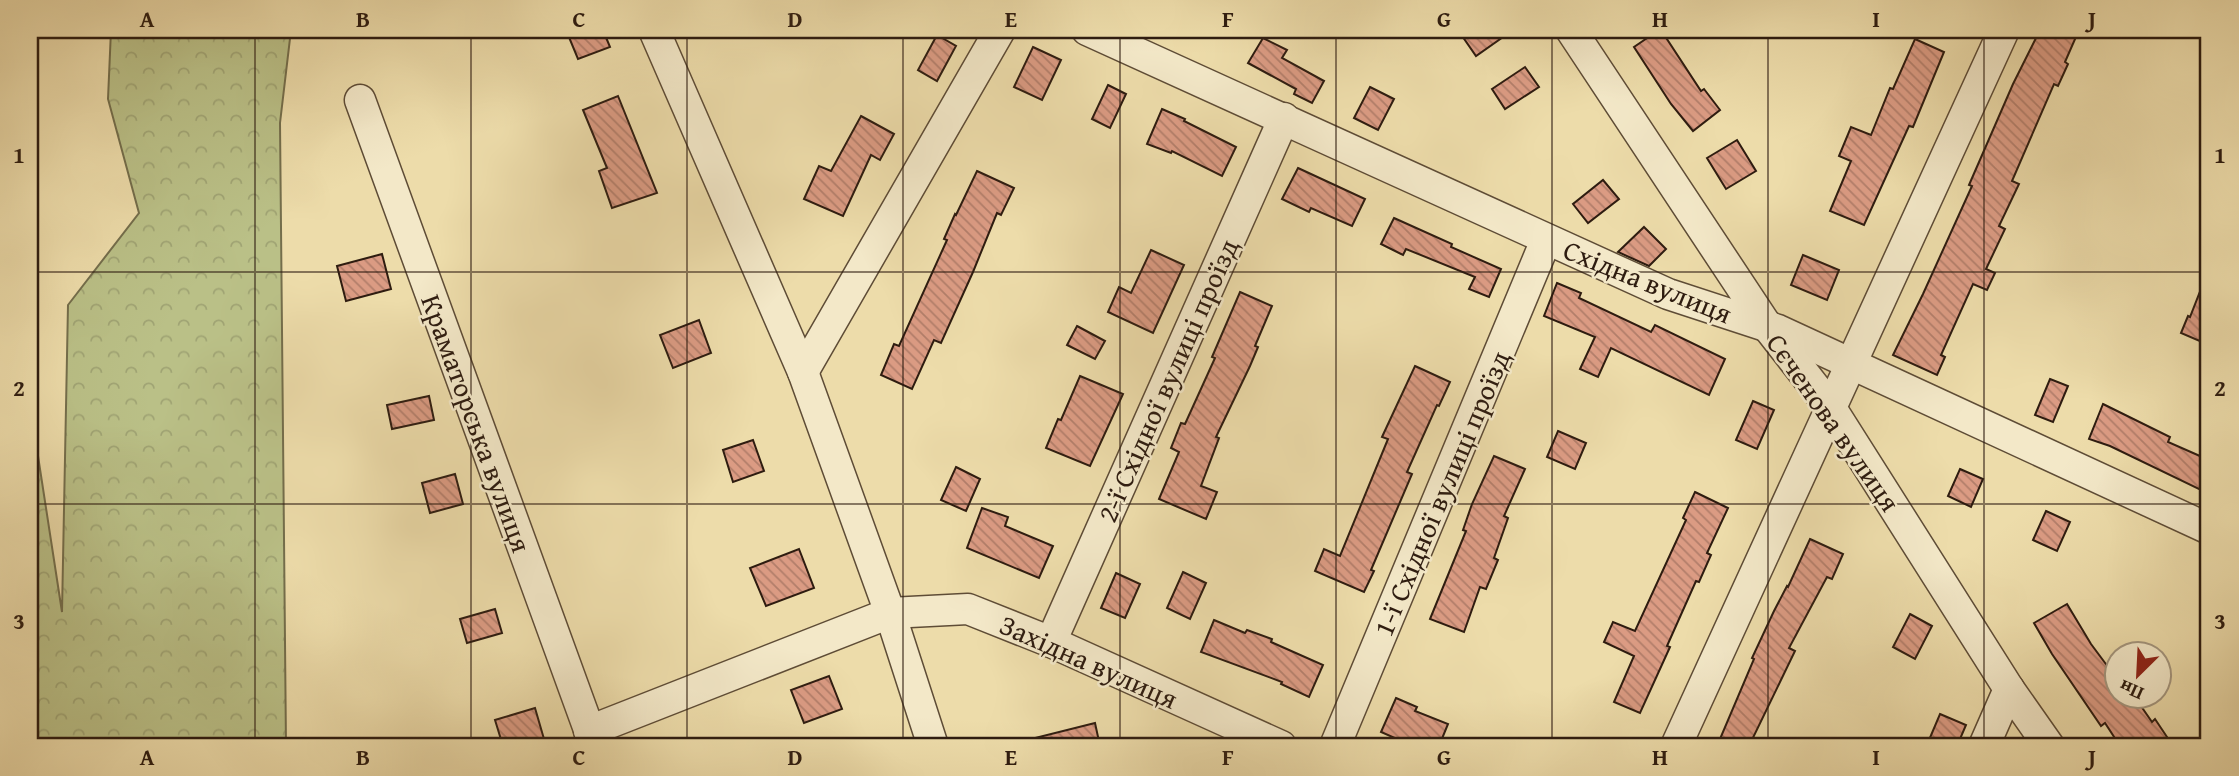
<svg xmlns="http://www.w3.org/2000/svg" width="2239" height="776" font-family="'Gentium Book Plus',serif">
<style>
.forest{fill:url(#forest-crowns);stroke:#746e4c;stroke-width:2}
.building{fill:url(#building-back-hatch);stroke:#2e1c10;stroke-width:2}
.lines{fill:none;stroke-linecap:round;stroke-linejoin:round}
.minor-casing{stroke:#5e4c36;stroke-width:33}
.minor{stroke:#f3e8c8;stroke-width:30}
.grid{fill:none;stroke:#2e1c10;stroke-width:2;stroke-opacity:0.55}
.labels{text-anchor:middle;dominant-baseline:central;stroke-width:5;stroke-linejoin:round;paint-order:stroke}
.street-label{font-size:28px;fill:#2e1c10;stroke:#f3e8c8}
.neatline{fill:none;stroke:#2e1c10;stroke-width:2.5}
.grid-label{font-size:23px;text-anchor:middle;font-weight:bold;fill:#2e1c10}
</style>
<defs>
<pattern id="forest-crowns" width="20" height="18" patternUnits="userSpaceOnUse" patternTransform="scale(1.75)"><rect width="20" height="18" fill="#bac087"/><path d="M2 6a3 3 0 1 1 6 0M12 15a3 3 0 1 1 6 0" fill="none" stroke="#a0a474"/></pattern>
<pattern id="building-back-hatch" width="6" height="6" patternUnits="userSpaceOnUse" patternTransform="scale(1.75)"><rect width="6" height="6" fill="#db9b83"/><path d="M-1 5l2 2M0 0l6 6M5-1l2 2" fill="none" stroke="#b27e6a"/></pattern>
</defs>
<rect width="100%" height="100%" fill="#eddcaa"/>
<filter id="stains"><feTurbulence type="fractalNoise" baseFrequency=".00286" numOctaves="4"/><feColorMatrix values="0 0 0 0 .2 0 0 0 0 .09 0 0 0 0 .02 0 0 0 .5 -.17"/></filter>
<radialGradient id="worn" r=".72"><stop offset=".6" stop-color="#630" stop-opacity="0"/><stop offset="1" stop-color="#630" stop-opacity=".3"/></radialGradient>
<polygon class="forest" points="111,30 291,30 280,123 286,746 30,746 30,404 62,612 68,305 139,213 108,99"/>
<g class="building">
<polygon points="566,30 603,30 610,47 578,59"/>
<polygon points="1458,30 1513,30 1476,56"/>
<polygon points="1659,30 1661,30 1701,91 1704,89 1720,110 1693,131 1671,104 1634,47"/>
<polygon points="2040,30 2079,30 2065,62 2068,64 2058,86 2054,84 2012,181 2019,184 1999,226 2005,229 1986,269 1995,273 1987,290 1973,284 1941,355 1945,357 1937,375 1893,355 1923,294 1972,186 1969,185 2013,84"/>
<polygon points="937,35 956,46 937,81 918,70"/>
<polygon points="1263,38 1287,50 1282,58 1324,81 1312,103 1294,94 1296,89 1248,63"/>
<polygon points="1915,39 1944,52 1913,127 1909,126 1864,225 1830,211 1851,161 1839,156 1851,127 1871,135 1890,88 1893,89"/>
<polygon points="1033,47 1061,60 1042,100 1014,87"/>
<polygon points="1525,67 1539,87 1505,109 1492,89"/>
<polygon points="1108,85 1126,94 1110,128 1092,119"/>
<polygon points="1370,87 1394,99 1378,130 1354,118"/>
<polygon points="618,96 657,193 612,208 599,171 607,168 583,110"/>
<polygon points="1162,109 1185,119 1184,121 1236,147 1222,176 1172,151 1171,153 1147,144"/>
<polygon points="861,116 894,134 880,160 871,155 843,216 804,199 819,166 831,171"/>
<polygon points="1737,140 1756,171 1726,189 1707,158"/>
<polygon points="1298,168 1365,199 1352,226 1311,208 1309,212 1282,199"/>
<polygon points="977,171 1014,188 1001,215 997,213 973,272 941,343 934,340 912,389 881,375 894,344 899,346 947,240 944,239 955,214 956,215"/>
<polygon points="1603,180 1619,199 1588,223 1573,204"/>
<polygon points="1394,218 1452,244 1451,247 1501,269 1489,297 1469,289 1475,277 1406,249 1403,255 1381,244"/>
<polygon points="1644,227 1666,249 1649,266 1618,252"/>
<polygon points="1151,250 1184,265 1153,333 1108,312 1119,287 1131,293"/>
<polygon points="382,254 391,289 346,301 337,266"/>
<polygon points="1803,255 1839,270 1827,300 1791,285"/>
<polygon points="2208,271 2209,271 2209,345 2181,333 2188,316 2190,317"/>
<polygon points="1557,283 1581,293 1579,298 1651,332 1655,325 1725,359 1709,395 1611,348 1598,377 1580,369 1595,337 1544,316"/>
<polygon points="1240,292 1272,306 1255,346 1258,347 1250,366 1216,437 1219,438 1201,486 1217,492 1206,519 1159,499 1179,452 1171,448 1181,423 1185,424 1215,358 1212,357"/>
<polygon points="699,320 711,353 673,368 660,335"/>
<polygon points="1077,326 1105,341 1095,359 1067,345"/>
<polygon points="1415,366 1450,382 1439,406 1437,405 1407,472 1412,474 1371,570 1374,571 1364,592 1315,571 1324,549 1340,556 1388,439 1382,437"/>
<polygon points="1080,376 1123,394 1090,466 1046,448 1058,419 1061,420"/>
<polygon points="2050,379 2068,386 2053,422 2035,415"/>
<polygon points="429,396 434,420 392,429 387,405"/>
<polygon points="1753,401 1774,410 1757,449 1736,440"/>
<polygon points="2103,404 2170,437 2168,442 2209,460 2209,477 2203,491 2110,446 2089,439"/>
<polygon points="1558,431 1586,443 1575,469 1547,457"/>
<polygon points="753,440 764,471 733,482 723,450"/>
<polygon points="1494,456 1525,469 1504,516 1508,518 1494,558 1498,560 1486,589 1480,587 1464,632 1430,619 1466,531 1463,530 1472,504"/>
<polygon points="956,467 980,479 966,511 941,500"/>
<polygon points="1960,469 1983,479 1971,507 1948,496"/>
<polygon points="455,474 463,504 430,513 422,483"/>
<polygon points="1695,492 1728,508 1707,553 1711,555 1699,582 1696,581 1667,646 1670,647 1640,713 1614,702 1634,656 1604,642 1613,622 1635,631 1686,520 1683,518"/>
<polygon points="982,508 1008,517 1005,526 1053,546 1039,578 967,548"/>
<polygon points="2046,511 2070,522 2057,551 2033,540"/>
<polygon points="1810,539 1843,554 1832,579 1827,577 1789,648 1795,651 1749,746 1717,746 1754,659 1752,658 1774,611 1787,586 1788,587"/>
<polygon points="799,549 814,588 766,606 750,568"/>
<polygon points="1183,572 1206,583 1190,619 1167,608"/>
<polygon points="1116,573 1140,584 1125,618 1101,608"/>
<polygon points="2067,604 2091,644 2117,679 2117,696 2134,696 2152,722 2155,719 2173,746 2120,746 2105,723 2101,726 2052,654 2034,623"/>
<polygon points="495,609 502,633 467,643 460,619"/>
<polygon points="1910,614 1932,626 1915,659 1893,647"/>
<polygon points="1214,620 1245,633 1247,630 1272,639 1271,642 1323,665 1309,697 1281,684 1282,682 1201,652"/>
<polygon points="829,676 842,709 804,723 791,690"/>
<polygon points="1396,698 1417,707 1415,711 1448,724 1439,746 1413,746 1381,732"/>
<polygon points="535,708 544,739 519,746 503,746 495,720"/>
<polygon points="1940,714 1966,725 1957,746 1943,746 1929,740"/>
<polygon points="1095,723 1100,746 1031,746 1031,739"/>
</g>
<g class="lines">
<g class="minor-casing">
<g id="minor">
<polyline points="654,30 803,372 890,613 933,746"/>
<polyline points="1087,30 1668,294 1778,330 2209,529"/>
<polyline points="1571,30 1767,326 1831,408 2009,689 2049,746"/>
<polyline points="360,100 595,746"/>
<polyline points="803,372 1000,30"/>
<polyline points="1051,642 1284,118"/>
<polyline points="589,731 890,613 968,609 1051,642 1281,746"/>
<polyline points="1335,746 1546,240"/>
<polyline points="1676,746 2004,30"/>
<polyline points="1984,746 2009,689"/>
</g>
</g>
<use href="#minor" class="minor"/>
</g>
<path class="grid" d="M255,30V746M471,30V746M687,30V746M903,30V746M1120,30V746M1336,30V746M1552,30V746M1768,30V746M1984,30V746M30,272H2209M30,504H2209"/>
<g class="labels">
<g class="street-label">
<text transform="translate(1648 281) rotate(22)">Східна вулиця</text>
<text transform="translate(1167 380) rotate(-66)">2-ї Східної вулиці проїзд</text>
<text transform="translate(1834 422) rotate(55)">Сєченова вулиця</text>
<text transform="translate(477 423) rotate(70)">Краматорська вулиця</text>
<text transform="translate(1441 493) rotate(-67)">1-ї Східної вулиці проїзд</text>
<text transform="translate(1089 661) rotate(24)">Західна вулиця</text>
</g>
</g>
<rect width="2239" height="776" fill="none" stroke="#eddcaa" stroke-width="77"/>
<g transform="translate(2138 675) rotate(204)"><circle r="33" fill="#f3e8c8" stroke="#a4967e" stroke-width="2"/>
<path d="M0-5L12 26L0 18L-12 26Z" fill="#8f2418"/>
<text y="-10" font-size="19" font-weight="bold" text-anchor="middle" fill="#2e1c10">Пн</text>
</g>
<rect x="38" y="38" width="2162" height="700" class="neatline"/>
<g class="grid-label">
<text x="147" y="27">A</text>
<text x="363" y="27">B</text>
<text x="579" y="27">C</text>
<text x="795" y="27">D</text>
<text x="1011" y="27">E</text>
<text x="1228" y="27">F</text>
<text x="1444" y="27">G</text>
<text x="1660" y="27">H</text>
<text x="1876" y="27">I</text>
<text x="2092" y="27">J</text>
<text x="19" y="163">1</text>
<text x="2220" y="163">1</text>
<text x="19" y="396">2</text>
<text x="2220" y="396">2</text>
<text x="19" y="629">3</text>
<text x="2220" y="629">3</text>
<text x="147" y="765">A</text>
<text x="363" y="765">B</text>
<text x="579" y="765">C</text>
<text x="795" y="765">D</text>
<text x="1011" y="765">E</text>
<text x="1228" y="765">F</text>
<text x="1444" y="765">G</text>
<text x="1660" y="765">H</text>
<text x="1876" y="765">I</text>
<text x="2092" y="765">J</text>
</g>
<rect width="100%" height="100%" filter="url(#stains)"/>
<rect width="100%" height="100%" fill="url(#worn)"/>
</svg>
